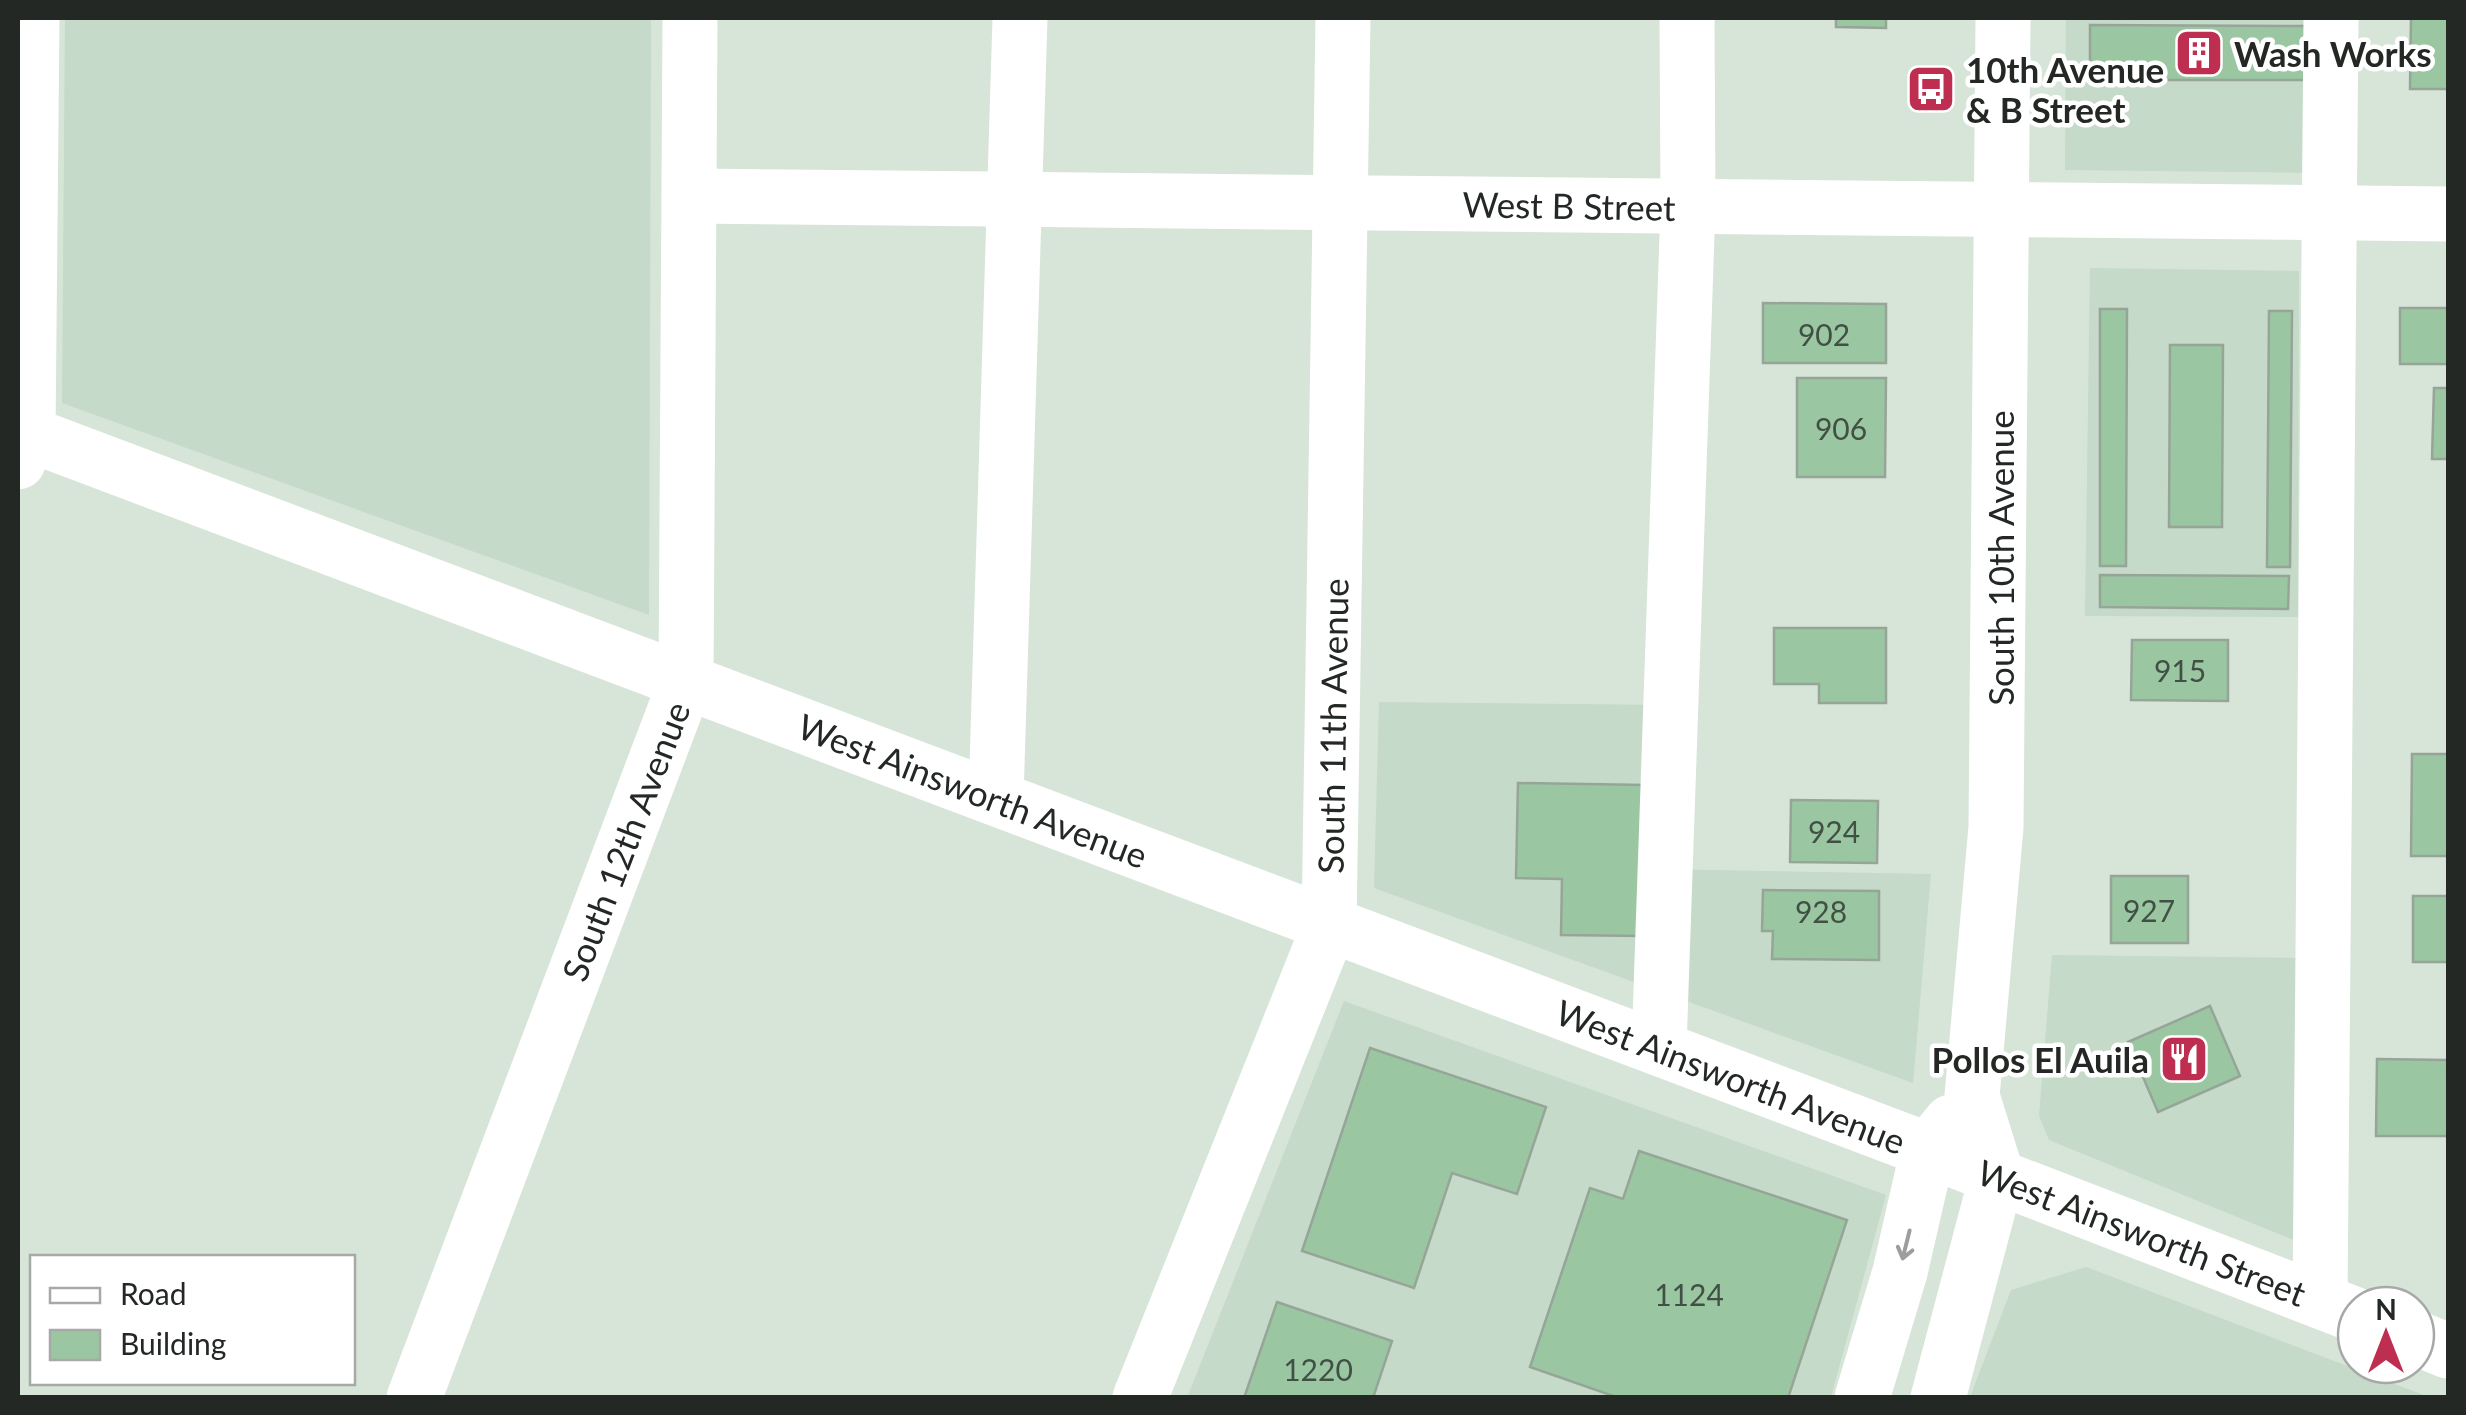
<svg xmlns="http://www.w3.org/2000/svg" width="2466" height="1415" font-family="Lato,sans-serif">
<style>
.built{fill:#c5dac8}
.building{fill:#9ac7a2;stroke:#97a599;stroke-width:2.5}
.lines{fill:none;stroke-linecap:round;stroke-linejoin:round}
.minor{stroke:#fff;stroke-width:55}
.major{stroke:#fff;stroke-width:55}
.oneway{stroke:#9c9e9c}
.labels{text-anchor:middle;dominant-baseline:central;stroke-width:9;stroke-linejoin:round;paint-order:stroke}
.number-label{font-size:30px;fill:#415044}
.poi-label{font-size:35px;font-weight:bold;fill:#232824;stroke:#fff;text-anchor:start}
.street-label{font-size:35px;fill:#232824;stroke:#fff}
</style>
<rect width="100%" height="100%" fill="#d6e5d8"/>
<g class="built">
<polygon points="65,18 651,18 649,615 62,403"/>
<polygon points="2066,18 2333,18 2332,173 2065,170"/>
<polygon points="2090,268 2299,271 2298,617 2085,616"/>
<polygon points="1379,702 1668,705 1660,869 1931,874 1913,1083 1374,888"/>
<polygon points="2052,955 2309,958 2308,1246 2049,1140 2039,1116"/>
<polygon points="1344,1001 1886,1195 1831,1397 1187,1398"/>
<polygon points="2086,1267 2429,1397 1970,1397 2011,1290"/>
</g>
<g class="building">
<polygon points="1836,18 1886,18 1886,28 1836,27"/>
<polygon points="2411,18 2448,18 2448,89 2410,89"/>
<polygon points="2090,25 2308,26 2308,80 2090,80"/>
<polygon points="1763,303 1886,304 1886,363 1763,363"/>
<rect x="2400" y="308" width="48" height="56"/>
<polygon points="2100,309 2127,309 2126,566 2100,566"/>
<polygon points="2269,311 2292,311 2290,567 2267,567"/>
<polygon points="2170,345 2223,345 2222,527 2169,527"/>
<polygon points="1797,378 1886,378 1885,477 1797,477"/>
<polygon points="2434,388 2448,388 2448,459 2432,459"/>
<polygon points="2100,575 2289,576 2288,609 2100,607"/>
<polygon points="1774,628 1886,628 1886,703 1819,703 1819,684 1774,684"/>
<polygon points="2132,640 2228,640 2228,701 2131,700"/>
<polygon points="2412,754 2448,754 2448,856 2411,856"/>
<polygon points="1518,783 1645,785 1643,936 1561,935 1562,879 1516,878"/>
<polygon points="1791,800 1878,801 1877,863 1790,862"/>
<rect x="2111" y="876" width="77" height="67"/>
<polygon points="1763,890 1879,891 1879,960 1772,959 1773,931 1762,931"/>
<rect x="2413" y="896" width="35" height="66"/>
<polygon points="2210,1006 2240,1076 2158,1112 2128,1042"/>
<polygon points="1370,1048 1546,1107 1517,1194 1452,1173 1414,1288 1302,1251"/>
<polygon points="2377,1059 2447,1060 2448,1148 2447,1136 2376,1136"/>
<polygon points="1639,1151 1847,1220 1788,1398 1619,1398 1530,1367 1590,1188 1623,1199"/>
<polygon points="1277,1302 1392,1341 1373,1398 1244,1398"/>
</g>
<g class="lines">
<g class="minor">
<polyline points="689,196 2448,214"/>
<polyline points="18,430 1928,1150"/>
<polyline points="18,462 28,434 32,18"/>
<polyline points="996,798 1020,18"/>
<polyline points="1659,1048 1688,206 1687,18"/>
<polyline points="2320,1301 2331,18"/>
<polyline points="414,1398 686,681 690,18"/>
<polyline points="1140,1398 1329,927 1343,18"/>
</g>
<g class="major">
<polyline points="1928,1150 2356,1315"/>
<polyline points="2416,1338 2448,1351"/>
<polyline points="1862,1398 1900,1272 1928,1150 1951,1122"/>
<polyline points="1938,1398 1997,1176 1972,1096 1996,827 2003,18"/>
</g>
</g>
<defs><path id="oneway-shaft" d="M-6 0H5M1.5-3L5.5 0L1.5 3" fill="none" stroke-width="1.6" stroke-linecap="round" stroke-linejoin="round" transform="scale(2.5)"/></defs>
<use class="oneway" href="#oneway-shaft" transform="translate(1906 1245) rotate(104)"/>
<defs>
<g id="building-square" transform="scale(2.5)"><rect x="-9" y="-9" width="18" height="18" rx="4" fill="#be2e50" stroke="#fff"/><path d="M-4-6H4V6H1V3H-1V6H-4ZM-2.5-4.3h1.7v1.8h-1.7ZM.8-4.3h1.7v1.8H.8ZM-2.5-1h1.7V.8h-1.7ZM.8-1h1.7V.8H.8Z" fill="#fff"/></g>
<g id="bus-square" transform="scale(2.5)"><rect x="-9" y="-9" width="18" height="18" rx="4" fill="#be2e50" stroke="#fff"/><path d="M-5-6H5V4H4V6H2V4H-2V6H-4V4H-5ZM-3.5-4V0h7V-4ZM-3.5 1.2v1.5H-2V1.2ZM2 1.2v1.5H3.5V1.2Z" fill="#fff"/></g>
<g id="restaurant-square" transform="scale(2.5)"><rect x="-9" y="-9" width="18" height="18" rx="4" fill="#be2e50" stroke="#fff"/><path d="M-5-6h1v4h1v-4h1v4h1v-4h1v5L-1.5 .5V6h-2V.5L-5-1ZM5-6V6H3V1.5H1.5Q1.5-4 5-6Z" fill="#fff"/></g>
</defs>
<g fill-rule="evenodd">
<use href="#building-square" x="2199" y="53"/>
<use href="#bus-square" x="1931" y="89"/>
<use href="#restaurant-square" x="2184" y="1059"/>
</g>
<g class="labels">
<g class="number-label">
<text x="1824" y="334">902</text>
<text x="1841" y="428">906</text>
<text x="2180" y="670">915</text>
<text x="1834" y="831">924</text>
<text x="2149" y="910">927</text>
<text x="1821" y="911">928</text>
<text x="1689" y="1294">1124</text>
<text x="1318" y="1369">1220</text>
</g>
<g class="poi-label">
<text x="2234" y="53">Wash Works</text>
<text x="1966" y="69">10th Avenue<tspan x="1966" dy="40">&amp; B Street</tspan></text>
<text x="2149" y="1059" text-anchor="end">Pollos El Auila</text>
</g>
<g class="street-label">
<text transform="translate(1569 205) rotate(1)">West B Street</text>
<text transform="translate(2000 558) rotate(-90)">South 10th Avenue</text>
<text transform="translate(1332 726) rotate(-89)">South 11th Avenue</text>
<text transform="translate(973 790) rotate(21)">West Ainsworth Avenue</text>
<text transform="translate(625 841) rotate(-69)">South 12th Avenue</text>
<text transform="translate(1731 1076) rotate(21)">West Ainsworth Avenue</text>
<text transform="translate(2142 1232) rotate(21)">West Ainsworth Street</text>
</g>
</g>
<rect width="2466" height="1415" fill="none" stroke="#232824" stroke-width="40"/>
<rect x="30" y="1255" width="325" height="130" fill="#ffffff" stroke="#a7a9a7" stroke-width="2.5"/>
<rect x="50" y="1288" width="50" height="15" fill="#ffffff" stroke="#a7a9a7" stroke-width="2.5"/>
<text x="120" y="1305" font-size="30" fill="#232824">Road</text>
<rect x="50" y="1330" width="50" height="30" fill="#9ac7a2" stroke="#a7a9a7" stroke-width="2.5"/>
<text x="120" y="1355" font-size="30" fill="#232824">Building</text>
<g transform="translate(2386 1335)"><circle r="48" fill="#ffffff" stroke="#a7a9a7" stroke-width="2.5"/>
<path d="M0-8L18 38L0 25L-18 38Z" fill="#be2e50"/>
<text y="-15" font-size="28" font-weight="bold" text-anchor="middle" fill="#232824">N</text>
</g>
</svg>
